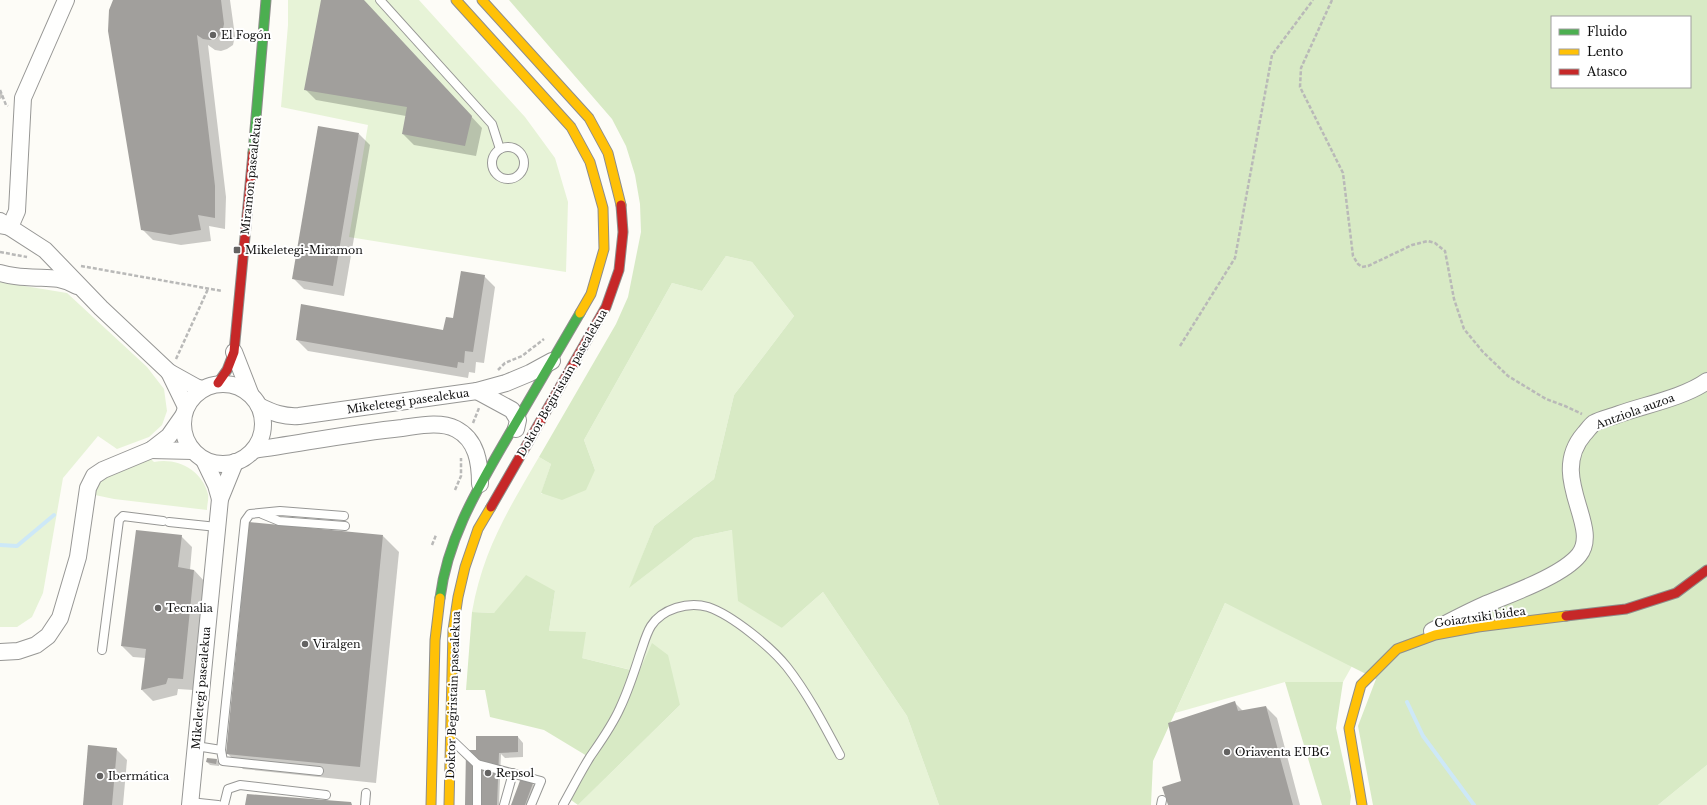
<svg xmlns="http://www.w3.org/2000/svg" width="1707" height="805" font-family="'Libre Baskerville',serif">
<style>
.green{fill:#e7f3d7}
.forest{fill:#d8eac5;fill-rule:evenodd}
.shadow{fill:#0003}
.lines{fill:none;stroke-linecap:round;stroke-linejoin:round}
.stream{stroke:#cde8f7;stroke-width:4}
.building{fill:#a19f9c}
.lane-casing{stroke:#979795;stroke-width:10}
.street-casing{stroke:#979795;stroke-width:18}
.fast-casing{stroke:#8e8d8b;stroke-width:11}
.slow-casing{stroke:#8e8d8b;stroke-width:11}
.jam-casing{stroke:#8e8d8b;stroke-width:11}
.path{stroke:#b9b9b8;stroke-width:2.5;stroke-dasharray:4 2;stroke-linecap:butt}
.lane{stroke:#fffffe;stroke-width:8}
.street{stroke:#fffffe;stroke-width:16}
.fast{stroke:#4caf50;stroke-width:9}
.slow{stroke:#ffc107;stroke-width:9}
.jam{stroke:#c62828;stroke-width:9}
.poi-dot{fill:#646362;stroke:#fff;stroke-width:1.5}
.labels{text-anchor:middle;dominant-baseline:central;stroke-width:4;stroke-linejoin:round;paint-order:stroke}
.poi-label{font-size:11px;fill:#111;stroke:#fff;text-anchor:start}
.street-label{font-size:11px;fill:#111;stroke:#fff}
</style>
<rect width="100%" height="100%" fill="#fdfcf7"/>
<g class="green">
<polygon points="288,0 419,0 525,117 555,158 568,202 566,272 349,237 368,125 281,107 288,25"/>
<path d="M726,256L752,262L794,316L734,395L714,479L654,526L630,587L694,538L732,530L782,628L823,592L907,716L939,805H578L680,705L640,672L582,658L549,631L555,591L494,613L472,612C483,550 508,510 539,457L551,464L541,494L595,470L584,440L672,283L702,291Z"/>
<polygon points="0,282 67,293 147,367 164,389 167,411 162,425 149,437 117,449 98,436 63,478 43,593 32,617 17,627 0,627"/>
<path d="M151,459L154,462C177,457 202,470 208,494C209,498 207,505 207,510L114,499L95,495L97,485L105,477Z"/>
<polygon points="1225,603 1352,666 1343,682 1285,682 1175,713"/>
<polygon points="1707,765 1707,805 1658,805"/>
</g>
<g class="forest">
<path d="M509,0H1707V765L1658,805H1373L1358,726L1376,679L1225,603L1153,761L1151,805H939L907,716L823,592L782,628L738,601L732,530L694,538L629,588L654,526L714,479L734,395L794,316L752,262L726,256L702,291L672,283L584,440L595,470L586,490L562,500L541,493L551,464L539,457L616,324L628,297L641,232L640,204L635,175L626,146L612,119ZM1552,17H1690V87H1552Z"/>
<polygon points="526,575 555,591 549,631 586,632 582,658 639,672 652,643 668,655 680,705 578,805 571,800 592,759 544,730 490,717 485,690 466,690 472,612 494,613"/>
<polygon points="1285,682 1343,682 1336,728 1351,796 1350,805 1322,805"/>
</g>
<g class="shadow">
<polygon points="114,0 230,0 235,36 233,45 227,49 221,51 215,50 208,45 226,197 225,229 209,226 211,241 181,245 153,240 142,229"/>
<polygon points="322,0 363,0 482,128 476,156 414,145 403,134 406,116 316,100 305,89"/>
<polygon points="0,91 4,97 0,99"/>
<polygon points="359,134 370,145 344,296 304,289 293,278"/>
<polygon points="484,276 495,287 484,363 476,362 475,373 469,372 468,378 308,351 297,340 444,332"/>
<polygon points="181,536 192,547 190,570 194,570 205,582 193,690 178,689 177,695 153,701 142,690 146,658 133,657 122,646"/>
<polygon points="383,536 399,552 376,783 243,769 227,753"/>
<polygon points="1234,702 1243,711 1266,707 1277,718 1300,805 1169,805 1182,781"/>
<polygon points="518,737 523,743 523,757 505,758 501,754 499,805 466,805 477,751"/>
<polygon points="116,749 127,760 123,805 84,805"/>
<polygon points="217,760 219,762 219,766 210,765 207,762"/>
<polygon points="522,780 533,784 538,789 532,805 512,805"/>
</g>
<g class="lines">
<g class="stream">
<polyline points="0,545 17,546 54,515"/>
<polyline points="1407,702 1423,736 1474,805"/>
</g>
</g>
<g class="building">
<polygon points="113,0 221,0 224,24 222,33 216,39 210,40 203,39 197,35 215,186 215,218 198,215 201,230 170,235 141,230 108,31 109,10"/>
<polygon points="321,0 364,0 472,116 465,146 402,134 407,107 304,90"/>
<polygon points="318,126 359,133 333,286 292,279"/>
<polygon points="461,271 485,275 473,352 465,351 464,363 458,362 457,368 296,340 301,304 443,330 446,317 453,318"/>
<polygon points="249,522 383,535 360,767 226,754"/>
<polygon points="136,530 182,535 178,567 194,570 183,679 168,678 166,684 141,690 146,649 121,646"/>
<polygon points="1235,701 1238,711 1266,706 1293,805 1168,805 1162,787 1181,781 1168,723"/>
<polygon points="476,736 518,736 518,752 499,753 497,805 465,805 466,750 476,750"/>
<polygon points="88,745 117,748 112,805 83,805"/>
<polygon points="207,758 217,759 216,764 206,762"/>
<polygon points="521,778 533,783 525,805 511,805"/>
<polygon points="247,794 351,802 352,805 245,805"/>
</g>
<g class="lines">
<g class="lane-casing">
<g id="lane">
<polyline points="380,0 492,124 500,149"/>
<circle cx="508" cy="163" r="16"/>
<polyline points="262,514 279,521 345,526"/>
<polyline points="169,522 217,527"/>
<polyline points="102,650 119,520 123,516 163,521"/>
<polyline points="454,742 477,764 541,781 531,805"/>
<polyline points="196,746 221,750 223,761 319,771"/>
<polyline points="221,750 245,521 250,514 280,511 344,516"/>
<polyline points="190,802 218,805"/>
<polyline points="224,805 228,789 240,785 326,795"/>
<polyline points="365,805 366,793"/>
<polyline points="477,805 477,764"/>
<polyline points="504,805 513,773"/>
<path d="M563,805C572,789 580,773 590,757C601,741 612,726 620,708C628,691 634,673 640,654C643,646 646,634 651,626C662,609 688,601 708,607C732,615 771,647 787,667C808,694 824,725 840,755"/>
<polyline points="1161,805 1162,800"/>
</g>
</g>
<g class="street-casing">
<g id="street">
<polyline points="0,221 45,250 101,308 169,372 196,387 202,389"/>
<polyline points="0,225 10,227 17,211 23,98 66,0"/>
<path d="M0,273C8,275 17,277 25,277C47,279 57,275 77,286"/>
<polyline points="234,352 250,393"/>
<polyline points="169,372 186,407"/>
<circle cx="223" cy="424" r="40"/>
<polyline points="477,391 512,410 518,420 516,429"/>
<path d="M259,406C273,413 284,417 299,416L477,391L506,383L530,373L552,361"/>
<polyline points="151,450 193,451"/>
<path d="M254,450C303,443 352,433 402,428C418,426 440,421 456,429C477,440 480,463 480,484"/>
<polyline points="204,460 216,485 220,499"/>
<path d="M1432,631C1449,622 1466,613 1484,605C1510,594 1562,576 1579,555C1602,526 1547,477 1584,434C1587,431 1590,426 1594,423C1601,419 1612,417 1619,414C1645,405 1685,397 1707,381"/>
<polyline points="0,652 18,651 36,645 48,636 60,618 78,557 88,488 94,476 103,470 151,450 169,436 183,416"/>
<polyline points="190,805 220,499 235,462"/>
</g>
</g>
<g class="fast-casing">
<g id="fast">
<polyline points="253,153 266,0"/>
<path d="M440,598C448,535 480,485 511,431C534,392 557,352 580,313"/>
</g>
</g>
<g class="slow-casing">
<g id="slow">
<polyline points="456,0 571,127 590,162 603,208 604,249 591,294 580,313"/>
<polyline points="482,0 589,118 608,153 621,205"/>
<polyline points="431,805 435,640 440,598"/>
<polyline points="449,805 453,630 458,597 465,567 478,529 491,507"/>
<polyline points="1362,805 1349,728 1361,685 1397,649 1435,635 1478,627 1566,616"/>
</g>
</g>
<g class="jam-casing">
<g id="jam">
<polyline points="218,383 227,370 234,352 253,153"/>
<polyline points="491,507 606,307 619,270 623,232 621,205"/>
<polyline points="1566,616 1626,609 1676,593 1707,570"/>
</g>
</g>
<g class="path">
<polyline points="1332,0 1301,68 1300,87 1343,173 1353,256 1358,264 1362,267 1368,266 1412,245 1428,241 1435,243 1445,251 1454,299 1464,329 1483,352 1508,376 1546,399 1565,406 1582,414"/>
<polyline points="0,90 6,105 8,106"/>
<polyline points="0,252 27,257"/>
<polyline points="81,266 222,291"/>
<polyline points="1180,346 1235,258 1272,55 1313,0"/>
<polyline points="176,359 208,289"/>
<polyline points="498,370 505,363 522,356 544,339"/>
<polyline points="473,423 479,408"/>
<polyline points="455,490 461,476 461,458"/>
<polyline points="432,545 436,535"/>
</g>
<use href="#lane" class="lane"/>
<use href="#street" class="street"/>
<use href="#fast" class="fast"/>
<use href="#slow" class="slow"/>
<use href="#jam" class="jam"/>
</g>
<g class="poi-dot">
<circle cx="213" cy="35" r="4"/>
<rect x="233" y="246" width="8" height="8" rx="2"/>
<circle cx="158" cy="608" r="4"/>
<circle cx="305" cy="644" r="4"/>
<circle cx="1227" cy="752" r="4"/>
<circle cx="488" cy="773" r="4"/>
<circle cx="100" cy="776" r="4"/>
</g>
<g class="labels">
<g class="poi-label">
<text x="221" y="35">El Fogón</text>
<text x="245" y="250">Mikeletegi-Miramon</text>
<text x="166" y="608">Tecnalia</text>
<text x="313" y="644">Viralgen</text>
<text x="1235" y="752">Oriaventa EUBG</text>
<text x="496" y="773">Repsol</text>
<text x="108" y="776">Ibermática</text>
</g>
<g class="street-label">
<text transform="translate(251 176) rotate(-84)">Miramon pasealekua</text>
<text transform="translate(562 383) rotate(-60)">Doktor Begiristain pasealekua</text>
<text transform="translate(408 401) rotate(-8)">Mikeletegi pasealekua</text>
<text transform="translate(1635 411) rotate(-20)">Antziola auzoa</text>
<text transform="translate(1480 617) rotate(-8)">Goiaztxiki bidea</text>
<text transform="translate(201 688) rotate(-85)">Mikeletegi pasealekua</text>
<text transform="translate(453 695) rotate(-88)">Doktor Begiristain pasealekua</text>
</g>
</g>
<rect x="1551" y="16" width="140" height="72" fill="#ffffff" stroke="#a0a0a0"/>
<rect x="1559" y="29" width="20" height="6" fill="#4caf50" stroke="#a0a0a0"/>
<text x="1587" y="36" font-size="12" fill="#111111">Fluido</text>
<rect x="1559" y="49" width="20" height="6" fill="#ffc107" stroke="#a0a0a0"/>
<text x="1587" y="56" font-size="12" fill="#111111">Lento</text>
<rect x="1559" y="69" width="20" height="6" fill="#c62828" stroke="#a0a0a0"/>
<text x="1587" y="76" font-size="12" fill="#111111">Atasco</text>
</svg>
